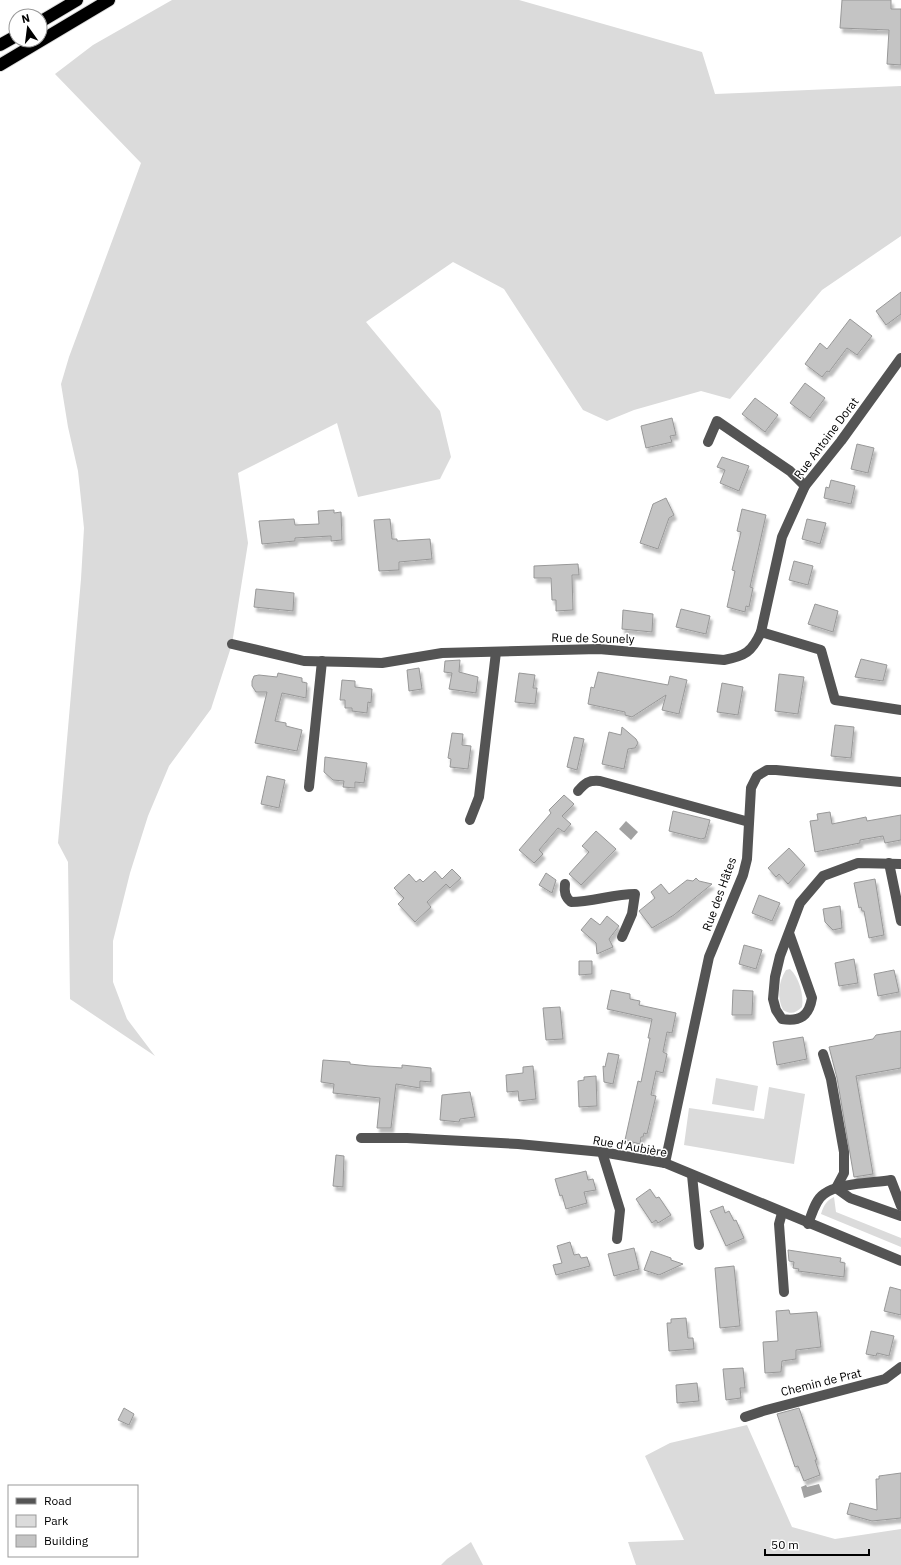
<svg xmlns="http://www.w3.org/2000/svg" width="901" height="1565" font-family="'IBM Plex Sans',sans-serif">
<style>
.green{fill:#dbdbdb}
.water{fill:#a2a2a2}
.building{fill:#c4c4c4;stroke:#989898;filter:url(#shadow)}
.lines{fill:none;stroke-linecap:round;stroke-linejoin:round}
.highway-casing{stroke:#dbdbdb;stroke-width:14}
.minor{stroke:#545454;stroke-width:10}
.highway{stroke:#000;stroke-width:12}
.labels{text-anchor:middle;dominant-baseline:central;stroke-width:3;stroke-linejoin:round;paint-order:stroke}
.street-label{font-size:12px;fill:#000;stroke:#fff}
</style>
<defs>
<filter id="shadow"><feDropShadow dx="2.5" dy="4.5" stdDeviation="1" flood-color="#0004"/></filter>
</defs>
<rect width="100%" height="100%" fill="#fff"/>
<g class="green">
<polygon points="172,0 519,0 702,52 715,94 901,86 901,236 822,290 730,399 701,391 634,410 607,421 583,410 504,289 453,262 366,322 440,411 451,457 440,479 358,497 337,423 238,473 248,543 232,644 211,709 169,766 148,816 130,873 113,941 113,982 127,1019 155,1056 70,999 68,862 58,843 81,579 84,528 78,471 68,427 61,384 69,357 141,163 55,74 93,45"/>
<path d="M790,969C799,977 804,995 802,1007C795,1013 792,1015 783,1010C777,998 778,982 786,970Z"/>
<polygon points="716,1078 758,1086 754,1111 712,1104"/>
<polygon points="769,1087 805,1094 794,1164 684,1145 689,1108 764,1119"/>
<path d="M834,1197L836,1212L901,1238V1247L821,1214C824,1205 826,1201 834,1197Z"/>
<polygon points="747,1425 792,1527 835,1539 901,1529 901,1565 636,1565 628,1542 684,1540 645,1456 670,1443"/>
<polygon points="471,1542 483,1565 441,1565 447,1559"/>
</g>
<g class="water">
<polygon points="626,821 638,832 631,840 619,829"/>
<polygon points="819,1484 822,1492 804,1498 801,1487 806,1485 807,1487"/>
</g>
<g class="building">
<polygon points="842,0 891,0 891,9 901,9 901,65 887,64 889,30 840,28"/>
<polygon points="901,292 901,314 886,325 876,311"/>
<polygon points="850,319 872,336 857,355 847,348 829,372 827,371 822,377 805,364 820,343 827,349"/>
<polygon points="805,383 825,398 810,418 790,403"/>
<polygon points="755,398 778,415 765,432 742,414"/>
<polygon points="672,418 676,435 670,436 672,442 646,448 641,426"/>
<polygon points="857,444 874,448 868,473 851,469"/>
<polygon points="722,457 749,466 739,491 720,483 725,470 717,467"/>
<polygon points="831,480 855,486 851,504 824,498 826,487 829,488"/>
<polygon points="666,498 674,515 669,518 658,549 640,543 653,504"/>
<polygon points="742,509 766,515 750,587 753,588 749,607 746,606 745,612 727,607 735,571 732,570 741,532 737,531"/>
<polygon points="334,510 334,513 341,512 342,540 331,541 331,536 295,538 295,541 262,544 259,521 294,519 295,525 319,524 318,511"/>
<polygon points="390,519 392,539 397,539 397,541 430,539 432,559 399,562 399,570 379,571 374,520"/>
<polygon points="807,519 826,523 820,544 802,539"/>
<polygon points="794,561 813,566 808,585 789,580"/>
<polygon points="578,564 579,575 572,575 573,610 556,611 556,600 552,600 551,578 534,578 534,566"/>
<polygon points="256,589 294,593 293,611 254,607"/>
<polygon points="815,604 838,611 833,632 808,624"/>
<polygon points="681,609 710,616 706,634 676,627"/>
<polygon points="623,610 653,614 652,632 622,629"/>
<polygon points="861,659 887,665 883,681 855,677"/>
<polygon points="460,660 459,672 478,677 476,693 449,689 452,673 444,672 445,661"/>
<polygon points="419,668 422,689 409,691 407,670"/>
<polygon points="598,672 668,685 670,676 687,680 679,714 662,710 666,695 632,717 625,715 625,712 588,704 591,687 594,688"/>
<polygon points="278,673 302,678 302,682 307,683 306,698 282,693 275,721 286,723 286,726 302,730 297,751 255,743 267,692 256,692 252,686 252,681 254,676 259,675 277,677"/>
<polygon points="519,673 535,675 533,688 537,688 535,704 515,702"/>
<polygon points="779,674 804,677 798,714 775,711"/>
<polygon points="342,680 355,681 355,687 372,689 371,703 368,702 367,713 352,711 352,708 345,708 345,700 340,700"/>
<polygon points="722,683 743,687 738,715 717,712"/>
<polygon points="835,725 854,727 851,758 831,756"/>
<polygon points="622,727 636,739 638,743 635,748 628,749 624,769 602,764 609,732 621,735"/>
<polygon points="452,733 463,734 462,745 471,746 468,769 450,767 451,759 448,758"/>
<polygon points="574,737 584,739 577,770 567,767"/>
<polygon points="325,757 367,763 364,783 355,782 355,788 343,787 344,781 333,780 324,772"/>
<polygon points="267,776 285,780 279,808 261,804"/>
<polygon points="564,795 574,804 562,816 571,824 564,832 558,828 539,850 543,854 534,863 519,850 551,813 549,810"/>
<polygon points="673,811 710,820 705,838 701,839 669,831"/>
<polygon points="830,812 832,824 866,817 867,821 901,815 901,840 885,843 883,836 860,840 860,843 815,852 810,821 818,820 817,814"/>
<polygon points="596,831 616,849 581,885 569,874 589,852 582,846"/>
<polygon points="789,848 805,865 788,884 779,874 776,877 768,868"/>
<polygon points="452,869 461,878 450,888 446,884 427,902 431,907 415,922 398,904 404,898 394,888 409,874 416,882 420,879 423,882 435,871 442,879"/>
<polygon points="546,873 556,880 552,893 539,885"/>
<polygon points="696,878 699,881 712,884 674,915 652,928 639,911 655,898 651,892 661,884 669,894 687,880 693,881"/>
<polygon points="875,879 884,935 869,938 864,911 862,911 861,907 859,908 854,883"/>
<polygon points="759,895 780,903 772,921 752,913"/>
<polygon points="840,906 842,928 833,930 825,922 823,909"/>
<polygon points="607,916 619,926 609,939 613,947 597,954 596,943 581,930 591,918 600,925"/>
<polygon points="744,945 762,950 756,969 739,964"/>
<polygon points="854,959 858,983 839,986 835,963"/>
<polygon points="579,961 592,961 592,974 579,975"/>
<polygon points="894,970 899,992 878,996 874,974"/>
<polygon points="611,990 630,994 630,999 640,1001 639,1005 676,1013 672,1033 667,1032 663,1052 667,1054 663,1073 656,1071 651,1095 656,1096 647,1134 644,1133 643,1137 641,1137 640,1144 625,1140 638,1081 641,1082 650,1038 648,1038 652,1019 607,1009"/>
<polygon points="733,990 753,991 752,1015 732,1015"/>
<polygon points="560,1007 563,1039 546,1040 543,1008"/>
<polygon points="901,1031 901,1068 856,1076 873,1174 854,1177 837,1078 829,1047 873,1039 876,1035"/>
<polygon points="803,1037 807,1059 777,1065 773,1042"/>
<polygon points="608,1053 619,1055 613,1084 604,1082 603,1066 605,1067"/>
<polygon points="323,1060 350,1062 350,1064 369,1066 402,1068 402,1065 431,1068 431,1082 420,1081 420,1088 396,1084 391,1128 377,1128 380,1098 333,1093 334,1084 321,1082"/>
<polygon points="533,1066 536,1099 519,1101 518,1091 507,1092 506,1075 523,1073 523,1067"/>
<polygon points="596,1076 597,1106 579,1107 578,1081 584,1080 584,1077"/>
<polygon points="470,1092 475,1117 460,1119 459,1122 440,1120 442,1095"/>
<polygon points="336,1155 344,1156 343,1187 333,1186"/>
<polygon points="586,1171 588,1180 593,1179 596,1190 584,1192 587,1203 566,1209 562,1195 560,1196 555,1179"/>
<polygon points="650,1189 656,1198 659,1197 671,1215 658,1223 656,1220 652,1223 636,1199"/>
<polygon points="723,1206 725,1213 729,1211 734,1221 736,1220 744,1238 726,1246 710,1211"/>
<polygon points="570,1242 574,1255 579,1254 581,1258 587,1257 590,1266 556,1275 553,1265 562,1263 557,1246"/>
<polygon points="634,1248 639,1269 614,1276 608,1254"/>
<polygon points="788,1250 841,1258 840,1262 845,1263 844,1277 798,1271 799,1269 793,1268 794,1262 789,1261"/>
<polygon points="651,1251 671,1258 671,1260 683,1264 659,1275 644,1270"/>
<polygon points="734,1266 740,1326 720,1328 715,1268"/>
<polygon points="890,1287 901,1290 901,1315 884,1311"/>
<polygon points="789,1310 790,1314 817,1312 821,1347 796,1350 796,1359 782,1361 781,1372 765,1373 763,1342 778,1341 776,1311"/>
<polygon points="686,1318 688,1338 693,1338 694,1349 669,1351 667,1323 671,1323 671,1319"/>
<polygon points="871,1331 894,1336 889,1356 877,1353 876,1356 866,1354"/>
<polygon points="743,1368 745,1388 740,1388 741,1398 726,1400 723,1369"/>
<polygon points="697,1383 699,1401 677,1403 676,1385"/>
<polygon points="124,1408 134,1414 129,1425 118,1420"/>
<polygon points="799,1408 817,1460 815,1460 820,1475 804,1481 798,1466 795,1467 777,1414"/>
<polygon points="901,1473 901,1518 872,1521 847,1514 850,1503 877,1510 876,1479 879,1479 879,1476"/>
</g>
<g class="lines">
<g class="highway-casing">
<g id="highway">
<polyline points="40,22 77,0"/>
<polyline points="0,45 16,36"/>
<polyline points="0,65 109,0"/>
</g>
</g>
<g class="minor">
<polyline points="708,442 717,421 790,471 805,486"/>
<polyline points="761,632 782,537 805,486 841,441 901,358"/>
<path d="M232,644L304,661L348,662L382,663L442,653L599,649L724,660C745,656 752,652 761,632L821,650L835,700L901,710"/>
<polyline points="309,787 322,661"/>
<path d="M578,791C585,783 588,780 600,781L749,822"/>
<polyline points="470,820 479,797 496,652"/>
<polyline points="889,863 901,921"/>
<path d="M565,884C564,892 565,897 571,902C593,902 613,894 635,894L632,914L622,937"/>
<path d="M789,933L812,998C809,1016 800,1022 782,1019L776,1010L773,999L775,977L780,956L800,903L823,876L858,863L901,864"/>
<polyline points="823,1054 831,1079 844,1152 844,1173 836,1188 850,1198 901,1216"/>
<polyline points="361,1138 407,1138 518,1144 602,1152 665,1163 901,1261"/>
<polyline points="602,1152 620,1210 617,1239"/>
<polyline points="665,1163 709,957 743,875 747,859 751,788 757,776 767,770 776,770 901,782"/>
<polyline points="692,1175 699,1245"/>
<polyline points="782,1213 779,1224 784,1292"/>
<path d="M808,1224C812,1214 815,1200 824,1194C838,1183 874,1183 891,1180L901,1206"/>
<polyline points="745,1417 763,1411 885,1379 901,1367"/>
</g>
<use href="#highway" class="highway"/>
</g>
<g class="labels">
<g class="street-label">
<text transform="translate(826 438) rotate(-53)">Rue Antoine Dorat</text>
<text transform="translate(593 638) rotate(1)">Rue de Sounely</text>
<text transform="translate(719 894) rotate(-70)">Rue des Hâtes</text>
<text transform="translate(630 1146) rotate(10)">Rue d'Aubière</text>
<text transform="translate(821 1382) rotate(-14)">Chemin de Prat</text>
</g>
</g>
<rect x="8" y="1485" width="130" height="72" fill="#ffffff" stroke="#999999"/>
<rect x="16" y="1498" width="20" height="6" fill="#545454" stroke="#999999"/>
<text x="44" y="1505" font-size="12" fill="#000000">Road</text>
<rect x="16" y="1515" width="20" height="12" fill="#dbdbdb" stroke="#999999"/>
<text x="44" y="1525" font-size="12" fill="#000000">Park</text>
<rect x="16" y="1535" width="20" height="12" fill="#c4c4c4" stroke="#999999"/>
<text x="44" y="1545" font-size="12" fill="#000000">Building</text>
<g transform="translate(28 28) rotate(346)"><circle r="19" fill="#ffffff" stroke="#999999"/>
<path d="M0-3L7 15L0 10L-7 15Z" fill="#000000"/>
<text y="-6" font-size="11" font-weight="bold" text-anchor="middle" fill="#000000">N</text>
</g>
<path d="M765 1549v6h104v-6" fill="none" stroke="#000000" stroke-width="2"/>
<text x="771" y="1549" font-size="12" fill="#000000" stroke="#ffffff" stroke-width="3" paint-order="stroke">50 m</text>
</svg>
